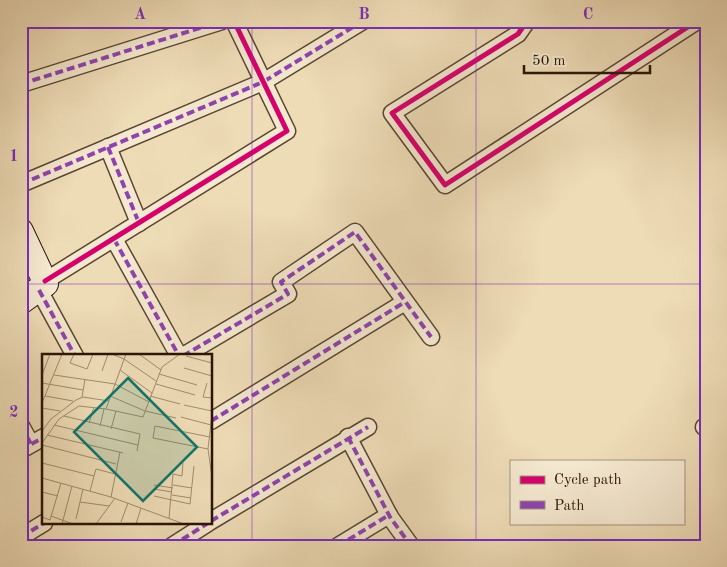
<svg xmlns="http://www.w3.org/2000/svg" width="727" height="567" font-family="'Old Standard TT',serif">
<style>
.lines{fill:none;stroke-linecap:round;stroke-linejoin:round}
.street-casing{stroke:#5a462f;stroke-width:19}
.secondary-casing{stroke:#291402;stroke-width:26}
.street{stroke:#f4e8d0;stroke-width:16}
.secondary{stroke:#f4e8d0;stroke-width:24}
.quiet{stroke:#8e44ad;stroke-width:4;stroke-dasharray:8 4;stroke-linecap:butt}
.cycleway-casing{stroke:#f4e8d0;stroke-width:8}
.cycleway{stroke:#d6006c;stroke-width:5}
.grid{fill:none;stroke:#7b2cbf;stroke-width:1;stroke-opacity:0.55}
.inset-road{fill:none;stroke:#9f8c6f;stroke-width:1}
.view{fill:#0f766e;fill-opacity:0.15;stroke:#0f766e;stroke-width:2.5}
.inset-edge{fill:none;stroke:#291402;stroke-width:2.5}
.neatline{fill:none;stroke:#7b2cbf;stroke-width:2}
.grid-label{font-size:16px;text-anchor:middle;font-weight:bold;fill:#7b2cbf}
</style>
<rect width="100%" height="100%" fill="#eedcb7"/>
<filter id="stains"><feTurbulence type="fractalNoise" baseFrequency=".004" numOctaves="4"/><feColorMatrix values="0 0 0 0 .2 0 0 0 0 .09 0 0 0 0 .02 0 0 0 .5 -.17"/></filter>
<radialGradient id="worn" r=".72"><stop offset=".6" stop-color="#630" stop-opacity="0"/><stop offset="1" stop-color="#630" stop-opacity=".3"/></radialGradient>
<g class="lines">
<g class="street-casing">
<g id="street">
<polyline points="527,21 518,34 392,113 445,185 697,21"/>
<polyline points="21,84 222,21"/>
<polyline points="108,147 139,223"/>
<polyline points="21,184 263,82 363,21"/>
<polyline points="114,239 179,356"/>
<polyline points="45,281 287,131 234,21"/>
<polyline points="39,290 75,356"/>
<polyline points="183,356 288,294 281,282 355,232 431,337"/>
<polyline points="211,421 405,302"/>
<polyline points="21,426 31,444"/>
<polyline points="704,427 706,426"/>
<polyline points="348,437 390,517 411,546"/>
<polyline points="21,450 44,437"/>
<polyline points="211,521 368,427"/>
<polyline points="21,537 44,523"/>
<polyline points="172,546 208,523"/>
<polyline points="338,546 389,515"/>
</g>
</g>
<g class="secondary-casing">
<polyline id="secondary" points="21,231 46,284 21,302"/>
</g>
<use href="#street" class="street"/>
<use href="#secondary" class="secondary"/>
<g class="quiet">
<polyline points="21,84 222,21"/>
<polyline points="108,147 139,223"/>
<polyline points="21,184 263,82 363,21"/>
<polyline points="114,239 179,356"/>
<polyline points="39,290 75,356"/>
<polyline points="183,356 288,294 281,282 355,232 431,337"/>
<polyline points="211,421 405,302"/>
<polyline points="21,426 31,444"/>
<polyline points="348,437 390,517 411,546"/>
<polyline points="21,450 44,437"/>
<polyline points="211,521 368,427"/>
<polyline points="21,537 44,523"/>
<polyline points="172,546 208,523"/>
<polyline points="338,546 389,515"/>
</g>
<g class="cycleway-casing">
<g id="cycleway">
<polyline points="527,21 518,34 392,113 445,185 697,21"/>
<polyline points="45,281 287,131 234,21"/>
</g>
</g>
<use href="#cycleway" class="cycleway"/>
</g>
<path class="grid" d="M252,21V546M476,21V546M21,284H706"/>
<g transform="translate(42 354)">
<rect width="170" height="170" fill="#eedcb7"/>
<path class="inset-road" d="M32,0L28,9L45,15L51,0M70,0L82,5L114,27M97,0L119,16M144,2L170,9M142,14L170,22M78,16L110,39M60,17L66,0M117,20L155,31M0,21L8,0M12,21L73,30L107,48M0,29L41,36M165,29L161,43L170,44M114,30L153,41M3,42L31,47M68,42L103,57L134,64M108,42L138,50M40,43L43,25M0,49L20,0M142,51L170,57M0,54L18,57M64,55L101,63L120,13L138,0M170,60L166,95L170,123M22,62L98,80L95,97M139,63L169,71M47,69L52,53M12,71L96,91M58,72L62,55M69,75L74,57M0,77L9,65L34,46L41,43L67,47M5,81L81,99M0,89L17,65L37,52L64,55L84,0M0,91L74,110M166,95L111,84L113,72L168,83M0,109L52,122L48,137M52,122L54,115L73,120M0,124L69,143L142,170M112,131L131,134M131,131L150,134M112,135L130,138M0,138L16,142M130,141L149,144M112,142L148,150L152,112M69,143L78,98M38,148L67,152M9,162L31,170M0,163L8,166L19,129M127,164L131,120L140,122L141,109M34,165L41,135M79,168L86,149M20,170L30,132M54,170L73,144M94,170L99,154"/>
<path class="view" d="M86,24L155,93L101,147L32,78Z"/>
<rect width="170" height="170" class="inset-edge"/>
</g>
<rect width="727" height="567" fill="none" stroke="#eedcb7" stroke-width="55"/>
<rect x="510" y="460" width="175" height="65" fill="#f4e8d0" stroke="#a3937e"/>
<rect x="520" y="476" width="25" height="8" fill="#d6006c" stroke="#a3937e"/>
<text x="554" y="484" font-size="15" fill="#291402">Cycle path</text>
<rect x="520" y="501" width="25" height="8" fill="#8e44ad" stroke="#a3937e"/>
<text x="554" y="510" font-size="15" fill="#291402">Path</text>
<path d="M524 65v8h126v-8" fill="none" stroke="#291402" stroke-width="2.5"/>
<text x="532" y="65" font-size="15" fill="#291402" stroke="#f4e8d0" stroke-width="4" paint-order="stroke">50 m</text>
<rect x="28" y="28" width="672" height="512" class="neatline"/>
<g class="grid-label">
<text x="140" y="19">A</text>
<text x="364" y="19">B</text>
<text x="588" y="19">C</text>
<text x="14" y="161">1</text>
<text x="14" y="417">2</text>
</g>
<rect width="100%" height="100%" filter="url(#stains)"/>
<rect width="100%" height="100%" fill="url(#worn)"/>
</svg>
